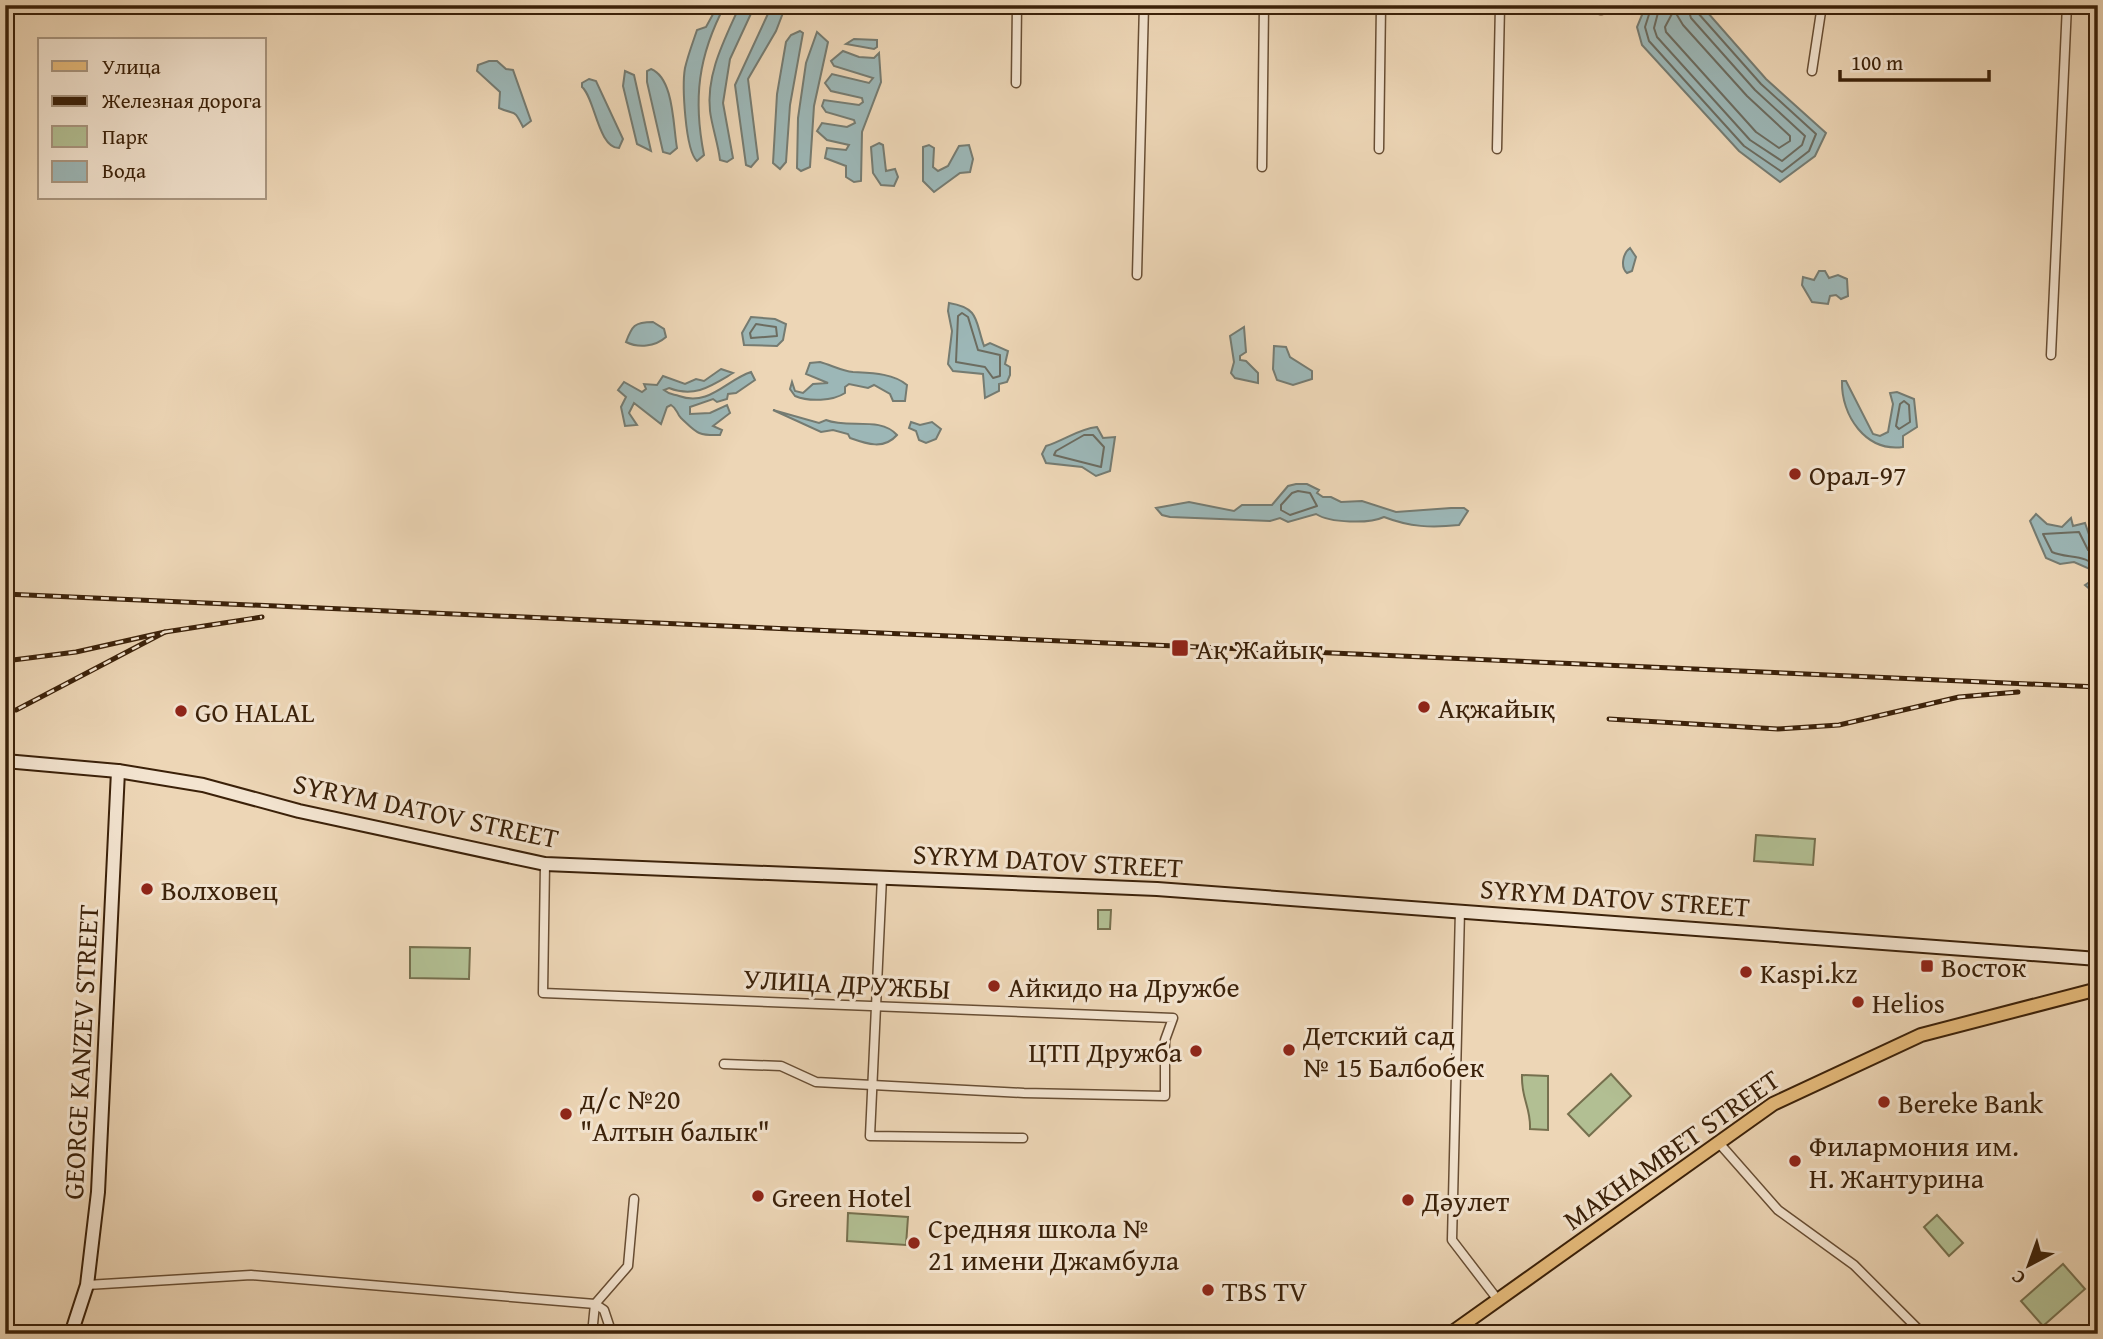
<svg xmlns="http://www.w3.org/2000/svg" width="2103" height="1339" font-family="'Gentium Book Plus',serif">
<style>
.green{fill:#b2bf93;stroke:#76704e;stroke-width:2}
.water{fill:#9cb7b7;stroke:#757b71;stroke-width:2}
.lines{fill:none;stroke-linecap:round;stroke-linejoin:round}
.shore{stroke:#6c6c60;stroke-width:2}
.minor-casing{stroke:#684e34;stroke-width:11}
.secondary-casing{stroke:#3b2109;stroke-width:16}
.primary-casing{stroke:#3b2109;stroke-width:16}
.minor{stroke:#f3e4d0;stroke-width:8}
.secondary{stroke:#f3e4d0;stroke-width:12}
.primary{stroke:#e6bb7b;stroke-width:12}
.rail-casing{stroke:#3b2109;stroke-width:5}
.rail{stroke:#f3e4d0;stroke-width:2.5;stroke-dasharray:8;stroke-linecap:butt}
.poi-dot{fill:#8f2418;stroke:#f3e4d0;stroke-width:2.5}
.labels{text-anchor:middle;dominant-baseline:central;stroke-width:6;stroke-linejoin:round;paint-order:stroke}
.poi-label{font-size:28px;fill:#3b2109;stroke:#f3e4d0;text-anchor:start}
.street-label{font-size:28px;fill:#3b2109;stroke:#f3e4d0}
</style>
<rect width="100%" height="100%" fill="#edd6b6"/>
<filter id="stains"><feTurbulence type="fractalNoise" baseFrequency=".00286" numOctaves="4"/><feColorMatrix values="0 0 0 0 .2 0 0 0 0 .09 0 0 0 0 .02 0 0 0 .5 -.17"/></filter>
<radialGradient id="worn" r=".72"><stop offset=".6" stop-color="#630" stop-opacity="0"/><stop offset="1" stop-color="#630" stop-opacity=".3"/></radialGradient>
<g class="green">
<polygon points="1756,835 1815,839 1813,865 1754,861"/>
<polygon points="1098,910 1111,910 1110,929 1098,929"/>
<polygon points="410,947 470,948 469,979 410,978"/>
<polygon points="1611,1074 1631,1096 1589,1136 1568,1114"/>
<path d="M1522,1075L1548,1076V1130L1530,1129C1531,1107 1521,1099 1522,1075Z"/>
<polygon points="848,1213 908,1217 906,1245 847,1241"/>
<polygon points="1937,1215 1963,1243 1949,1256 1924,1227"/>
<polygon points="2063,1264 2085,1289 2043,1326 2021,1301"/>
</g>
<g class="water">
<path d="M718,5H725C698,56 693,99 704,155L697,161C685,150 682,85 685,68C688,55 693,42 697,30L706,27Z"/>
<path d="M740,5H755L730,59L723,103L733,158L727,162L720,160C718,143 712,127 710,111C706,73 725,39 740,5Z"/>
<polygon points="772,5 786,5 776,31 748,79 758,159 751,167 746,165 735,85"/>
<polygon points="1646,5 1701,5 1766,79 1826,133 1815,156 1780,182 1739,151 1642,45 1637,27"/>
<polygon points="800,31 803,33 790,105 786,162 780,169 773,163 777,94 786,42 791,35"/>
<polygon points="817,32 828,42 814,106 810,167 801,171 797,168 798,118 806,63"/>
<polygon points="854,39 877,40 877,47 874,49 846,44"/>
<polygon points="843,51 859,57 874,58 879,53 881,82 862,132 861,181 854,182 846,177 846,166 825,158 827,148 846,150 849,145 827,140 817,131 822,123 847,127 855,123 854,120 826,112 822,106 824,100 859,105 863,102 862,98 831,91 825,83 832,74 869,83 873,78 834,66 831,61"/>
<path d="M489,61H497L506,69L513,70L531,121L523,127C513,107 516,116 499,108L500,92L477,71L478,65Z"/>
<path d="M651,69C674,78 673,126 677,148L670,154L663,152L647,82V71Z"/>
<polygon points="625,71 634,75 651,151 637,144 623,86"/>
<path d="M589,79L596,81L623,139L619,148C598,148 595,98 582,87V83Z"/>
<polygon points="879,143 883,145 886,171 895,169 898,177 894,186 881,185 873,173 871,147"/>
<polygon points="929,145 934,148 933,167 938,171 948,166 959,146 969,145 973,159 970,172 960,173 934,192 923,181 923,147"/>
<path d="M1630,248L1636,257L1632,271L1627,273C1620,267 1623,253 1630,248Z"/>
<polygon points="1819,271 1825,271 1829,278 1838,275 1847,279 1848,296 1841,299 1836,295 1830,296 1828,304 1812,302 1802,285 1803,277 1814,280"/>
<path d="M949,303C980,308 975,321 984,346L990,343L1008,351L1005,364L1010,367V375L1007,382L999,384V391L985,398L983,374L953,371L948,364L952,331L948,311Z"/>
<polygon points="751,317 775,319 786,324 783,340 777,346 744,345 742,333"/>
<path d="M653,322L664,329L666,337C655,347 638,348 626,342C632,326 634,322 653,322Z"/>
<polygon points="1244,327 1246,352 1240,356 1240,360 1246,361 1258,373 1258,383 1235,378 1231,373 1234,362 1230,336"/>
<polygon points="1274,346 1286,347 1290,357 1312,371 1312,379 1293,385 1277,380 1273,369"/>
<path d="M820,362C831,365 842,371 853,372C870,373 893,373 907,385L905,401H893L890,394L874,385L868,388L849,384L845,387V393C833,401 809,402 795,396L790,389L792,382L795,391L803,393L813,384L828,383L806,374L810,363Z"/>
<path d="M721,369L733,373C711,386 695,398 669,388L664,390C670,395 672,394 679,396C709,407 726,380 751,372L755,380L736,393L728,394L727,399L717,402L713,399L690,407V414L710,413L727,405L730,413L713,426L722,430L720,435C697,436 696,432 681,418C676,413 678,409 671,405L667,407L661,424L634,403L629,413L637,425L625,426L621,407L626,397L618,390L624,382L642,392L646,389L644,384L657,385L663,376L685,384L696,379L704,381Z"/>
<path d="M1842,381H1846L1873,434L1880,436L1888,432L1893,404L1890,393L1897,392L1914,399L1917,427L1903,436V447C1866,452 1841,416 1842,381Z"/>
<path d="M773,410L819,423L826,420C848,429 880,416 897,435C884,450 867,444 850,438L848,434L833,430L821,432Z"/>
<polygon points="911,422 920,425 932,422 941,429 936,439 926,443 919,440 916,431 909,428"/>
<path d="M1097,427L1103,438L1115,437L1110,471L1096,476L1082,467L1046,463L1042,454L1046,446C1065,440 1078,429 1097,427Z"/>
<path d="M1296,484H1307L1319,490L1317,493L1323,497H1331L1341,502L1362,501L1396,512L1451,508H1464L1468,511L1459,525C1431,528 1410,527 1384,517C1369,524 1330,523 1316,514L1288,522L1280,518L1270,521L1170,517L1162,515L1156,508L1189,502L1234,511L1242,505H1272L1288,486Z"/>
<polygon points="2036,514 2047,524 2062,527 2071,518 2073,526 2085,523 2093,546 2098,546 2098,596 2085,585 2094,579 2090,569 2074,562 2060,564 2046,558 2030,521"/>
</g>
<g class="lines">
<g class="shore">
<polyline points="1652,5 1645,27 1649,41 1744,146 1782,172 1809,151 1816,134 1761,84 1698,13 1696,5"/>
<polyline points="1660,5 1654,28 1657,37 1750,140 1782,161 1802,145 1805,136 1755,90 1691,18 1687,5"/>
<polygon points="1674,10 1683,25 1747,96 1790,136 1790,141 1779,148 1756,132 1666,32 1665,27"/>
<polygon points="962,313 968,317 978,350 1000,355 1000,376 993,378 985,367 956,362 958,316"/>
<polygon points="756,324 776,327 777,336 751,338 750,333"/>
<polygon points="1904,401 1909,405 1910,422 1899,429 1896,426 1900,404"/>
<polygon points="1084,435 1093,435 1104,447 1101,467 1054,455 1056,451"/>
<polygon points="1298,491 1310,493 1317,506 1290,515 1281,510 1281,505 1292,493"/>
<path d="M2098,553L2088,550L2079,532L2043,534L2052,552C2067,559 2088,553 2098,570"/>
</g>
<g class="minor-casing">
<g id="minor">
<polyline points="1601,10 1601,5"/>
<polyline points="1812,71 1822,5"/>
<polyline points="1016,83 1017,5"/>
<polyline points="1379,149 1381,5"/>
<polyline points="1497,149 1500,5"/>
<polyline points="1262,167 1264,5"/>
<polyline points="1137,275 1144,5"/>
<polyline points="2051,355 2067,5"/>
<polyline points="545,864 543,993 1173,1018 1165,1040 1165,1096 1024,1093 816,1082 781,1066 724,1064"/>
<polyline points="882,877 870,1136 1023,1138"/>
<polyline points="1460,910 1452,1240 1498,1300"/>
<polyline points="1719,1143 1778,1210 1854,1265 1923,1334"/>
<polyline points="87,1285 251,1275 595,1304 604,1310 612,1334"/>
<polyline points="592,1334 595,1304 628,1266 634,1199"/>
</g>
</g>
<g class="secondary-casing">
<g id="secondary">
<polyline points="5,761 118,771 203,785 299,811 545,864 1157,889 2098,959"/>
<polyline points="71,1334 87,1285 98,1192 118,771"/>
</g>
</g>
<g class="primary-casing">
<polyline id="primary" points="1450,1334 1773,1104 1921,1035 2098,989"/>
</g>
<use href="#minor" class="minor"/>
<use href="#secondary" class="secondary"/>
<use href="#primary" class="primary"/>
<g class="rail-casing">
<g id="rail">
<polyline points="5,594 2098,687"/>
<polyline points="165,632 262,617"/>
<polyline points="5,661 76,652 165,632 16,710"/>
<polyline points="1609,719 1778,729 1839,725 1959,697 2018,692"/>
</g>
</g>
<use href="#rail" class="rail"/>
</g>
<g class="poi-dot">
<circle cx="1795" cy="474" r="7"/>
<rect x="1171" y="639" width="18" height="18" rx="3.5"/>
<circle cx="1424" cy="707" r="7"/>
<circle cx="181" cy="711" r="7"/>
<circle cx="147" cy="889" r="7"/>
<rect x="1920" y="959" width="14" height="14" rx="3.5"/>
<circle cx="1746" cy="972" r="7"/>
<circle cx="994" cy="986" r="7"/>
<circle cx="1858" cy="1002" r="7"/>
<circle cx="1289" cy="1050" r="7"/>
<circle cx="1196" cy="1051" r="7"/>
<circle cx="1884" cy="1102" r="7"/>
<circle cx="566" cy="1114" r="7"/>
<circle cx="1795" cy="1161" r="7"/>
<circle cx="758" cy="1196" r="7"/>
<circle cx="1408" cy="1200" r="7"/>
<circle cx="914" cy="1243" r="7"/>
<circle cx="1208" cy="1290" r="7"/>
</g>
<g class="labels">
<g class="poi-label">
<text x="1809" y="474">Орал-97</text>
<text x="1196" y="648">Ақ Жайық</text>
<text x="1438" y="707">Ақжайық</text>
<text x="195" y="711">GO HALAL</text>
<text x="161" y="889">Волховец</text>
<text x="1941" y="966">Восток</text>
<text x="1760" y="972">Kaspi.kz</text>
<text x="1008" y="986">Айкидо на Дружбе</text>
<text x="1872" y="1002">Helios</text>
<text x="1303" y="1034">Детский сад<tspan x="1303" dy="32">№ 15 Балбобек</tspan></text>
<text x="1182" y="1051" text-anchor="end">ЦТП Дружба</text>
<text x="580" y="1098">д/с №20<tspan x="580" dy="32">"Алтын балык"</tspan></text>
<text x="1898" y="1102">Bereke Bank</text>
<text x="1809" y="1145">Филармония им.<tspan x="1809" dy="32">Н. Жантурина</tspan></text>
<text x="772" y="1196">Green Hotel</text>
<text x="1422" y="1200">Дәулет</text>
<text x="928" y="1227">Средняя школа №<tspan x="928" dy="32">21 имени Джамбула</tspan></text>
<text x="1222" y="1290">TBS TV</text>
</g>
<g class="street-label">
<text transform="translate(426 810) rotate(12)">SYRYM DATOV STREET</text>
<text transform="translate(1048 860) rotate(3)">SYRYM DATOV STREET</text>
<text transform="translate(1615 897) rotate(4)">SYRYM DATOV STREET</text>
<text transform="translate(847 983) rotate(3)">УЛИЦА ДРУЖБЫ</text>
<text transform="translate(80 1052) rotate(-87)">GEORGE KANZEV STREET</text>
<text transform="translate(1671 1149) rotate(-35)">MAKHAMBET STREET</text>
</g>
</g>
<rect width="2103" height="1339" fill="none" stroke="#edd6b6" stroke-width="28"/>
<rect x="7" y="7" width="2089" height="1325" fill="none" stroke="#3b2109" stroke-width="3.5"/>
<rect x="14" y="14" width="2075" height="1311" fill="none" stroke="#3b2109" stroke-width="2"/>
<rect x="38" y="38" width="228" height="161" fill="#f3e4d0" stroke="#a99680" stroke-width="2"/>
<rect x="52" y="61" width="35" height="10" fill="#e6bb7b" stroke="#a99680" stroke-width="2"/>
<text x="102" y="74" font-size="21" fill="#3b2109">Улица</text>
<rect x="52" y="96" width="35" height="10" fill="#3b2109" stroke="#a99680" stroke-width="2"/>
<text x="102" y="108" font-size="21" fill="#3b2109">Железная дорога</text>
<rect x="52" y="126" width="35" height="21" fill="#b2bf93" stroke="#a99680" stroke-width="2"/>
<text x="102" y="144" font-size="21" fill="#3b2109">Парк</text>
<rect x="52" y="161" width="35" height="21" fill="#9cb7b7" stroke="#a99680" stroke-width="2"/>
<text x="102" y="178" font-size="21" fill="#3b2109">Вода</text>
<g transform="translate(2029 1265) rotate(221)" stroke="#f3e4d0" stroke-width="5" paint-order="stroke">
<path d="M0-5L12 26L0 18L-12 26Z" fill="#3b2109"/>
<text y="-10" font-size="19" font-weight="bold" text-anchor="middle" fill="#3b2109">С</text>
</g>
<path d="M1840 70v10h149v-10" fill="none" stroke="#3b2109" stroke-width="3.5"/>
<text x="1851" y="70" font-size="21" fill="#3b2109" stroke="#f3e4d0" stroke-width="5" paint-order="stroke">100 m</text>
<rect width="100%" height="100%" filter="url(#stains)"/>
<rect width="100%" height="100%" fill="url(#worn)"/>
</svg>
